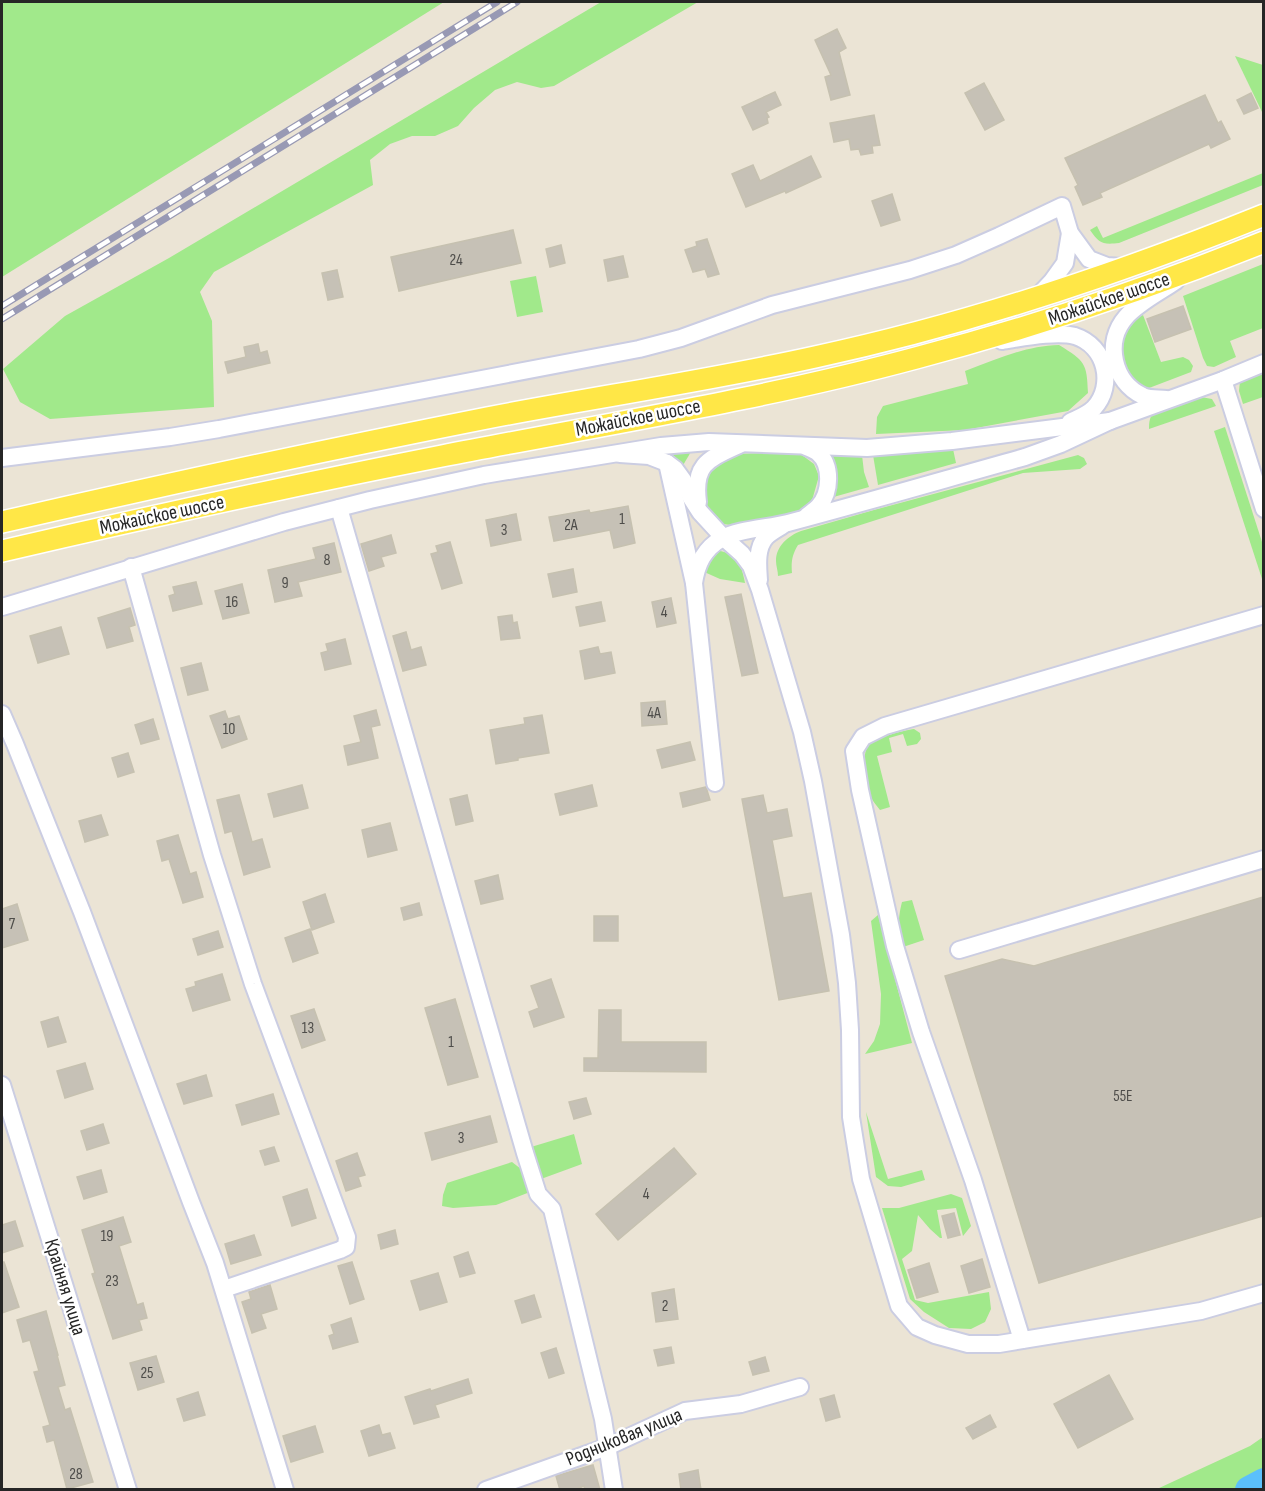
<svg xmlns="http://www.w3.org/2000/svg" width="1265" height="1491" font-family="'Sofia Sans Condensed',sans-serif">
<style>
.green{fill:#a1e98b}
.lines{fill:none;stroke-linecap:round;stroke-linejoin:round}
.river{stroke:#5bc0fb;stroke-width:28}
.building{fill:#c6c1b6;stroke:#c6c1b0;stroke-width:1.5}
.minor-casing{stroke:#cbcde2;stroke-width:20}
.major-casing{stroke:#fff;stroke-width:24}
.minor{stroke:#fff;stroke-width:16}
.major{stroke:#ffe747;stroke-width:21}
.rail-casing{stroke:#9899b4;stroke-width:7}
.rail{stroke:#fff;stroke-width:4.5;stroke-dasharray:14;stroke-linecap:butt}
.labels{text-anchor:middle;dominant-baseline:central;stroke-width:5;stroke-linejoin:round;paint-order:stroke}
.number-label{font-size:16px;fill:#4e4d4a}
.street-label{font-size:20px;fill:#262626;stroke:#fff}
</style>
<rect width="100%" height="100%" fill="#ebe4d5"/>
<g class="green">
<polygon points="2,2 444,2 2,277"/>
<polygon points="601,2 698,2 554,86 541,88 517,82 495,90 474,108 458,126 435,136 412,136 390,144 370,160 373,185 214,272 200,292 212,321 214,407 50,419 20,402 3,369 65,316 169,258"/>
<polygon points="1235,56 1263,65 1263,114"/>
<path d="M1263,173V185L1119,243C1102,245 1099,243 1090,230L1097,226L1103,238Z"/>
<polygon points="1263,264 1263,328 1230,341 1236,357 1214,367 1207,366 1203,358 1183,296"/>
<polygon points="536,276 543,312 517,317 510,281"/>
<polygon points="1143,315 1161,362 1183,357 1189,360 1193,366 1191,372 1149,388 1134,387 1120,364 1122,346 1126,331 1133,320"/>
<path d="M1059,345C1085,361 1087,363 1088,393L1068,411L965,430L876,434L877,417L883,406L968,384L965,371C997,359 1025,346 1059,345Z"/>
<polygon points="1263,368 1263,397 1243,404 1239,391 1240,381"/>
<path d="M1201,397L1212,399L1216,406L1149,429C1149,425 1149,419 1152,415C1160,406 1190,399 1201,397Z"/>
<polygon points="1225,427 1263,545 1263,582 1214,431"/>
<polygon points="662,449 692,450 682,467 666,458"/>
<polygon points="953,449 956,463 878,485 873,455"/>
<polygon points="798,452 814,464 819,476 811,504 795,513 746,527 723,524 709,513 704,493 708,473 721,461 735,454"/>
<polygon points="862,455 864,472 869,487 830,498 828,456"/>
<path d="M1078,455L1084,458L1087,464L1080,469L1023,473L798,545C792,555 791,562 792,573L778,576C778,571 776,566 776,561C776,546 788,536 801,531L874,510Z"/>
<path d="M715,550C737,553 741,563 745,583L720,579L702,571Z"/>
<path d="M914,729L920,733L921,739L917,744L907,746L903,734L889,738L892,752L877,756L890,807L880,810C876,805 872,800 869,794C865,784 861,753 869,744C875,738 905,730 914,729Z"/>
<path d="M912,900L924,940L903,947C899,927 897,922 902,902Z"/>
<polygon points="878,915 912,1043 865,1054 874,1041 880,1024 881,994 871,921"/>
<polygon points="866,1112 888,1179 922,1170 925,1180 901,1187 888,1186 876,1177"/>
<polygon points="574,1134 582,1164 541,1179 531,1147"/>
<polygon points="512,1162 521,1169 530,1192 496,1205 453,1208 442,1206 443,1195 447,1183"/>
<polygon points="951,1194 962,1198 971,1226 963,1236 956,1208 937,1210 942,1238 940,1238 930,1229 918,1215 912,1251 902,1259 915,1300 928,1303 989,1292 991,1309 985,1322 971,1329 949,1328 924,1312 910,1299 882,1208 899,1208"/>
<polygon points="1263,1437 1263,1489 1157,1489 1250,1446"/>
</g>
<g class="lines">
<polyline class="river" points="1249,1490 1264,1482"/>
</g>
<g class="building">
<polygon points="837,29 846,48 839,52 850,95 831,100 825,77 831,75 815,40"/>
<polygon points="984,83 1004,120 985,130 965,93"/>
<polygon points="775,92 781,105 766,112 769,117 767,118 768,123 753,130 742,107"/>
<polygon points="1251,93 1258,108 1244,114 1237,100"/>
<polygon points="1205,95 1218,123 1221,121 1230,139 1211,148 1209,144 1100,193 1102,197 1083,205 1075,187 1078,185 1065,158"/>
<polygon points="874,115 880,145 872,146 873,153 861,155 859,149 851,150 849,139 834,142 830,123"/>
<polygon points="811,156 821,177 786,193 785,191 746,207 732,174 753,165 760,181"/>
<polygon points="892,194 900,220 881,226 872,201"/>
<polygon points="513,230 521,263 399,291 391,257"/>
<polygon points="707,239 719,274 708,277 705,269 693,272 685,250 697,246 696,242"/>
<polygon points="561,245 565,263 550,267 546,249"/>
<polygon points="623,256 628,277 608,281 604,260"/>
<polygon points="337,270 343,297 328,300 322,273"/>
<polygon points="1183,306 1191,329 1155,342 1147,319"/>
<polygon points="258,344 260,353 267,351 270,363 228,373 225,362 246,357 244,347"/>
<polygon points="628,506 635,543 614,548 610,530 554,541 549,517 589,510 590,513"/>
<polygon points="516,514 521,540 491,546 486,520"/>
<polygon points="391,535 396,553 381,557 384,566 369,571 361,544"/>
<polygon points="450,542 462,583 442,589 431,554 438,552 436,546"/>
<polygon points="334,543 341,572 298,582 302,596 275,602 268,570 316,559 313,548"/>
<polygon points="573,569 577,592 553,597 548,574"/>
<polygon points="196,582 202,604 173,611 169,596 175,594 173,587"/>
<polygon points="242,584 249,613 223,619 215,591"/>
<polygon points="741,594 758,673 742,676 725,597"/>
<polygon points="671,598 676,623 657,627 652,602"/>
<polygon points="601,602 605,621 580,626 576,607"/>
<polygon points="130,608 135,625 129,627 133,641 107,648 98,618"/>
<polygon points="512,615 513,623 517,622 520,638 501,640 498,617"/>
<polygon points="61,627 69,654 38,663 30,636"/>
<polygon points="406,632 411,650 421,647 426,665 403,671 393,636"/>
<polygon points="345,639 351,664 325,670 321,653 328,651 326,644"/>
<polygon points="598,647 600,654 611,652 615,673 585,679 580,651"/>
<polygon points="201,663 208,690 188,695 181,668"/>
<polygon points="665,701 667,724 642,726 641,703"/>
<polygon points="376,710 380,725 371,727 378,758 348,765 344,746 361,742 354,716"/>
<polygon points="225,711 228,719 239,716 247,739 222,748 210,716"/>
<polygon points="542,715 549,753 518,758 518,760 496,764 490,730 525,724 524,718"/>
<polygon points="153,719 159,739 141,744 135,725"/>
<polygon points="690,742 695,760 662,768 657,750"/>
<polygon points="128,753 134,772 118,777 112,758"/>
<polygon points="302,785 308,808 274,817 268,794"/>
<polygon points="592,785 597,806 560,815 555,794"/>
<polygon points="706,787 710,800 683,807 680,793"/>
<polygon points="239,795 252,842 262,839 270,867 244,875 232,831 225,833 217,800"/>
<polygon points="467,795 473,821 456,825 450,799"/>
<polygon points="763,795 767,813 787,809 792,836 772,840 783,898 811,893 829,991 779,1000 742,799"/>
<polygon points="101,815 108,835 85,842 79,821"/>
<polygon points="390,823 397,850 368,857 362,830"/>
<polygon points="178,835 190,874 196,872 203,897 183,903 169,859 162,861 157,841"/>
<polygon points="498,875 503,899 481,904 475,881"/>
<polygon points="325,894 334,922 312,930 303,902"/>
<polygon points="1263,897 1263,1216 1039,1283 945,976 1002,959 1034,966"/>
<polygon points="419,903 422,915 404,920 401,908"/>
<polygon points="17,904 28,940 2,948 2,909"/>
<rect x="594" y="916" width="24" height="25"/>
<polygon points="310,929 318,953 293,962 285,938"/>
<polygon points="218,931 223,947 198,955 193,939"/>
<polygon points="222,974 230,1000 193,1011 186,989 196,986 195,982"/>
<polygon points="551,979 564,1017 534,1027 529,1012 539,1008 531,986"/>
<polygon points="455,999 478,1077 448,1085 425,1008"/>
<polygon points="314,1009 325,1040 302,1048 291,1016"/>
<polygon points="599,1010 621,1010 621,1042 706,1042 706,1072 584,1071 584,1058 598,1058"/>
<polygon points="58,1017 66,1042 48,1047 41,1022"/>
<polygon points="85,1063 93,1089 65,1098 57,1071"/>
<polygon points="206,1075 212,1096 184,1104 177,1084"/>
<polygon points="273,1094 279,1114 242,1125 236,1105"/>
<polygon points="586,1098 591,1114 574,1119 569,1102"/>
<polygon points="490,1116 497,1142 432,1160 425,1133"/>
<polygon points="103,1124 109,1143 87,1150 81,1131"/>
<polygon points="274,1147 279,1161 265,1165 260,1151"/>
<polygon points="674,1148 696,1174 618,1240 596,1214"/>
<polygon points="357,1153 365,1175 358,1177 361,1186 346,1191 336,1161"/>
<polygon points="101,1170 107,1192 84,1199 77,1177"/>
<polygon points="307,1189 316,1218 292,1226 283,1197"/>
<polygon points="954,1213 960,1235 948,1238 942,1216"/>
<polygon points="123,1217 131,1242 119,1246 137,1305 143,1303 147,1318 139,1320 142,1330 113,1339 92,1274 95,1273 82,1230"/>
<polygon points="15,1221 23,1246 2,1253 2,1225"/>
<polygon points="395,1230 398,1244 381,1249 378,1235"/>
<polygon points="254,1235 261,1255 231,1264 225,1244"/>
<polygon points="468,1252 475,1273 460,1277 454,1257"/>
<polygon points="982,1259 990,1287 969,1293 961,1266"/>
<polygon points="2,1262 4,1262 19,1307 2,1313"/>
<polygon points="352,1262 364,1299 350,1304 338,1266"/>
<polygon points="929,1263 938,1292 917,1298 908,1270"/>
<polygon points="438,1273 447,1302 420,1310 411,1281"/>
<polygon points="270,1285 277,1309 261,1314 266,1328 252,1333 242,1302 251,1299 249,1292"/>
<polygon points="674,1289 678,1319 656,1322 652,1293"/>
<polygon points="534,1295 541,1317 522,1323 515,1301"/>
<polygon points="46,1311 58,1355 57,1355 65,1385 58,1387 65,1410 70,1408 93,1482 67,1489 54,1440 47,1442 43,1427 50,1425 34,1372 39,1371 30,1340 23,1342 17,1320"/>
<polygon points="351,1318 358,1342 333,1349 329,1336 334,1334 331,1325"/>
<polygon points="671,1347 674,1363 658,1366 654,1350"/>
<polygon points="556,1348 564,1373 549,1378 541,1353"/>
<polygon points="156,1356 164,1382 138,1390 130,1363"/>
<polygon points="765,1357 769,1371 753,1375 749,1362"/>
<polygon points="1109,1375 1133,1419 1078,1448 1054,1404"/>
<polygon points="468,1379 472,1393 435,1405 439,1417 414,1424 405,1397 430,1389 431,1391"/>
<polygon points="198,1392 205,1415 184,1421 177,1399"/>
<polygon points="834,1395 840,1417 826,1421 820,1399"/>
<polygon points="990,1415 996,1427 973,1439 966,1428"/>
<polygon points="379,1425 382,1435 390,1433 395,1448 369,1456 361,1431"/>
<polygon points="315,1426 323,1452 291,1462 283,1436"/>
<polygon points="593,1465 600,1490 585,1490 584,1486 574,1490 560,1490 556,1476"/>
<polygon points="698,1470 701,1490 681,1490 679,1474"/>
</g>
<g class="lines">
<g class="minor-casing">
<g id="minor">
<polyline points="1037,297 1052,281 1065,263 1070,233"/>
<path d="M1002,341C1022,338 1056,331 1075,336C1106,346 1115,385 1094,408C1087,415 1078,418 1070,422"/>
<polyline points="1223,380 1264,509"/>
<path d="M1166,399C1158,398 1150,399 1143,396C1113,382 1104,342 1126,317C1138,303 1160,292 1176,281"/>
<path d="M805,446C808,448 814,450 818,453C832,465 831,493 818,507C815,510 811,513 807,516"/>
<polyline points="620,454 649,456 667,463 675,469 683,480 691,498 700,512 723,537 742,554 751,566 760,590 802,732 813,781 841,935 847,983 850,1030 851,1117 861,1179 899,1306 917,1327 935,1335 968,1344 999,1344 1201,1311 1264,1293"/>
<polyline points="2,458 170,437 219,429 639,349 681,338 772,305 910,270 956,255 999,236 1062,206 1070,233 1089,259 1107,266 1123,267"/>
<polyline points="667,463 694,583 715,783"/>
<path d="M698,502C693,463 709,459 741,444"/>
<polyline points="339,508 525,1153 538,1194 552,1209 603,1419 614,1490"/>
<polyline points="131,567 212,855 253,984 347,1237 346,1247 340,1250 224,1289"/>
<path d="M759,580C758,566 756,548 766,537C770,533 777,529 782,526"/>
<path d="M694,583C697,564 704,549 721,539C737,529 769,528 788,523C867,502 946,479 1025,457L1061,444L1110,421L1223,380L1264,363"/>
<polyline points="2,607 284,522 370,500 484,475 661,446 709,442 867,448 952,441 1110,421"/>
<polyline points="2,714 15,744 82,912 191,1202 215,1263 285,1490"/>
<polyline points="959,950 1264,859"/>
<polyline points="2,1085 128,1490"/>
<polyline points="1022,1340 973,1180 921,1032 895,946 860,790 854,751 863,737 885,726 1264,615"/>
<polyline points="486,1490 607,1447 685,1411 741,1404 800,1387"/>
</g>
</g>
<g class="major-casing">
<g id="major">
<path d="M2,522C163,485 325,450 487,418C596,397 707,381 815,357C969,324 1118,274 1264,215"/>
<path d="M2,551C148,517 295,485 442,456C601,425 760,400 916,358C1034,327 1150,288 1264,242"/>
</g>
</g>
<use href="#minor" class="minor"/>
<use href="#major" class="major"/>
<g class="rail-casing">
<g id="rail">
<polyline points="2,306 497,2"/>
<polyline points="2,319 517,2"/>
</g>
</g>
<use href="#rail" class="rail"/>
</g>
<g class="labels">
<g class="number-label">
<text x="456" y="260">24</text>
<text x="622" y="519">1</text>
<text x="571" y="525">2А</text>
<text x="504" y="530">3</text>
<text x="327" y="560">8</text>
<text x="285" y="583">9</text>
<text x="232" y="602">16</text>
<text x="664" y="612">4</text>
<text x="654" y="713">4А</text>
<text x="229" y="729">10</text>
<text x="12" y="924">7</text>
<text x="308" y="1028">13</text>
<text x="451" y="1042">1</text>
<text x="1123" y="1096">55Е</text>
<text x="461" y="1138">3</text>
<text x="646" y="1194">4</text>
<text x="107" y="1236">19</text>
<text x="112" y="1281">23</text>
<text x="665" y="1306">2</text>
<text x="147" y="1373">25</text>
<text x="76" y="1474">28</text>
</g>
<g class="street-label">
<text transform="translate(1109 299) rotate(-19)">Можайское шоссе</text>
<text transform="translate(638 418) rotate(-11)">Можайское шоссе</text>
<text transform="translate(162 515) rotate(-12)">Можайское шоссе</text>
<text transform="translate(65 1287) rotate(73)">Крайняя улица</text>
<text transform="translate(624 1437) rotate(-22)">Родниковая улица</text>
</g>
</g>
<rect width="1265" height="1491" fill="none" stroke="#262626" stroke-width="6"/>
</svg>
